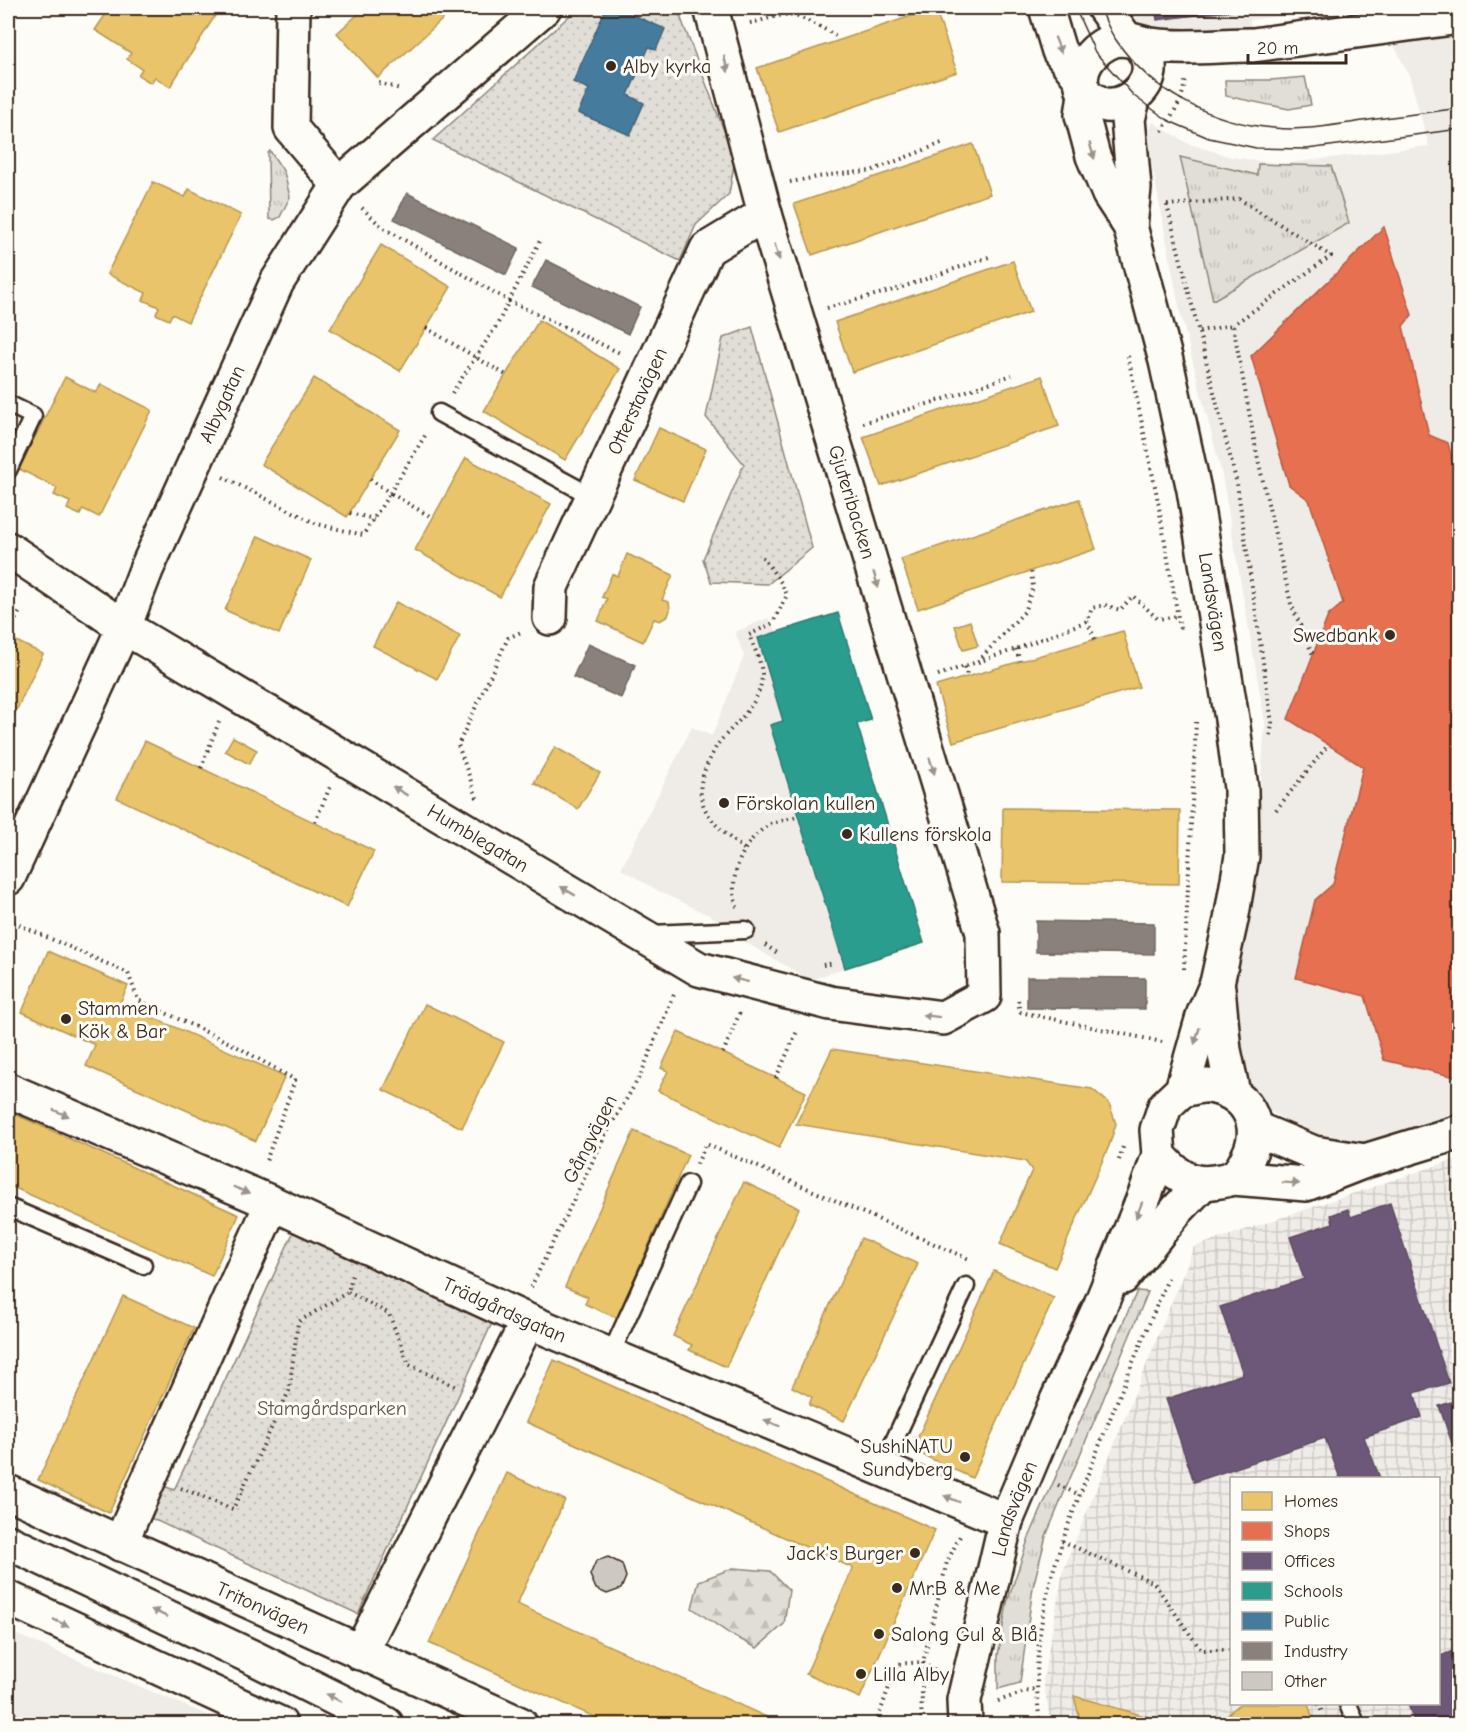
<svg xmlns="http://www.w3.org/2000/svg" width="1467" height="1732" font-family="'Comic Neue',sans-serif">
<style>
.built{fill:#efece7}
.industrial{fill:url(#industrial-grid);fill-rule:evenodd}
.grass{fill:url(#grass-tufts);stroke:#8e847a;stroke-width:1.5}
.forest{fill:url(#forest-firs);stroke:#8e847a;stroke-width:1.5}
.park{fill:url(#park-dots);stroke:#8e847a;stroke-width:1.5}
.homes{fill:#e9c46a;stroke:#b59653;stroke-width:1.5}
.shops{fill:#e76f51;stroke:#b35a42;stroke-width:1.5}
.offices{fill:#6d597a;stroke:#5e4b5e;stroke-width:1.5}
.schools{fill:#2a9d8f;stroke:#2f7a6d;stroke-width:1.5}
.public{fill:#457b9d;stroke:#426377;stroke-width:1.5}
.industry{fill:#8a817c;stroke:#726760;stroke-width:1.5}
.building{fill:#cdc8c2;stroke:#3b2a1e;stroke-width:1.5}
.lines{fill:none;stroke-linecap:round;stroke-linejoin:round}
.lane-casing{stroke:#3b2a1e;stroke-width:21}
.street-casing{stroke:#3b2a1e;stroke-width:38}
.secondary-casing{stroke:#3b2a1e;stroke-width:38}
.path{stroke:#3b2a1e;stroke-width:4;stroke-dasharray:1.5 4.5;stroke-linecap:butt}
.lane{stroke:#fdfcf7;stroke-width:16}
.street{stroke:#fdfcf7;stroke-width:33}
.secondary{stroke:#fdfcf7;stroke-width:33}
.tram{stroke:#3b2a1e;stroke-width:1.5}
.rail-casing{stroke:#3b2a1e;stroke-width:7}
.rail{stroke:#fdfcf7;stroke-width:4.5;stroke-dasharray:14;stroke-linecap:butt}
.secondary-bridge-casing{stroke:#3b2a1e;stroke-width:38;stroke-linecap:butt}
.secondary-bridge{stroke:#fdfcf7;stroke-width:33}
.oneway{fill:#9c938a}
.poi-dot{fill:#3b2a1e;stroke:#fdfcf7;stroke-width:2}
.labels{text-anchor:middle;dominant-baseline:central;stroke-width:6;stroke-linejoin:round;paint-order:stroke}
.poi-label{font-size:20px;fill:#3b2a1e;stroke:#fdfcf7;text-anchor:start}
.street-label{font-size:20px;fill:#3b2a1e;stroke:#fdfcf7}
.park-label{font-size:20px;fill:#64574c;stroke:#fdfcf7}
</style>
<defs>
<pattern id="industrial-grid" width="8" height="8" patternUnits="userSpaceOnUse" patternTransform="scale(1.5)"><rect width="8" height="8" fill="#efece7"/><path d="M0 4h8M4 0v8" fill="none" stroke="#cecbc6"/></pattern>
<pattern id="grass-tufts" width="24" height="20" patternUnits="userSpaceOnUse" patternTransform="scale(1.5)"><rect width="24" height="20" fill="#e1ded7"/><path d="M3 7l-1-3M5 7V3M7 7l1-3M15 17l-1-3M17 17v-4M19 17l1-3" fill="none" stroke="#c2bfb8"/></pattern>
<pattern id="forest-firs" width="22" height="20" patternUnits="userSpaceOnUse" patternTransform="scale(1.5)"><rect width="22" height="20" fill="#e1ded7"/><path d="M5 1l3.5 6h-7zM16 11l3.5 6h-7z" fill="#c2bfb8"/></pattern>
<pattern id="park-dots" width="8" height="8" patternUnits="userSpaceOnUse" patternTransform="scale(1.5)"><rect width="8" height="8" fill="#e1ded7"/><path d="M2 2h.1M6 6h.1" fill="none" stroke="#c2bfb8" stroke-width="1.8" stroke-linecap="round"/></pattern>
</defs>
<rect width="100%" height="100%" fill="#fdfcf7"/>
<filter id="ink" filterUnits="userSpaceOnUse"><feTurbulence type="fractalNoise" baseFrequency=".0167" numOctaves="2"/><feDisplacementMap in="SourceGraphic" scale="12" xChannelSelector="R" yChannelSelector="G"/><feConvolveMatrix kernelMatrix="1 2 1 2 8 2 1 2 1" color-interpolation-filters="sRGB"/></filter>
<g filter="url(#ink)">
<g class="built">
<polygon points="1121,8 1349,8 1250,20 1251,30 1187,37 1141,30"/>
<polygon points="1375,8 1459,8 1459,1141 1449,1115 1370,1141 1344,1143 1324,1140 1273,1113 1256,1096 1244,1071 1234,1014 1236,978 1258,823 1265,722 1222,475 1180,312 1147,138 1153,122 1187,143 1231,157 1280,164 1429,146 1409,75"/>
<polygon points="768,618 777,632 758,638 783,721 770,725 845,968 810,980 740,939 730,925 660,892 621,869 692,727 712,736 744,656 735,632"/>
<polygon points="8,1631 229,1724 8,1724"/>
</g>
<path class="industrial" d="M1459,1158V1724H1051L1043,1680L1063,1571L1194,1247ZM1232,1478H1438V1704H1232Z"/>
<g class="grass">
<polygon points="1305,77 1311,105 1289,109 1226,96 1225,80 1271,80"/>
<polygon points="270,151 284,172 290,197 280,217 274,220 269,219 268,153"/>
<polygon points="1180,157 1257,175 1258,164 1331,166 1349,223 1213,300"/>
<polygon points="1137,1291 1148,1292 1046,1536 1033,1587 1020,1683 998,1689 998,1655 1007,1603 1028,1540"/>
</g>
<polygon class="forest" points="733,1568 770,1571 789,1590 784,1624 757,1648 730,1634 692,1608 699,1581"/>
<g class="park">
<polygon points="578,8 677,8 735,159 729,194 696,225 680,261 433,140"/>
<polygon points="752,327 812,548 768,584 711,582 703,559 744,464 706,417 723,338"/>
<polygon points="294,1231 492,1323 358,1614 144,1515 159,1484 174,1490"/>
</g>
<g class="homes">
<polygon points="110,8 220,8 170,87 155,77 151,83 138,75 142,69 127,59 131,53 95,30"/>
<polygon points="365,8 455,8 378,78 337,33"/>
<polygon points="935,8 957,72 779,132 757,68"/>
<polygon points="973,144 990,194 812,255 794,204"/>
<polygon points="153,182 185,197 189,189 241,215 188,322 172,314 169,320 156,314 159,307 143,300 146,293 107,274"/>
<polygon points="381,245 451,287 400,371 330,329"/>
<polygon points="1013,261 1031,312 852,372 835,322"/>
<polygon points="539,320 620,369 565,460 484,411"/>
<polygon points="1042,376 1059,426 881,486 863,437"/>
<polygon points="65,377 96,393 101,384 152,410 99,517 83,509 80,515 67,509 70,502 54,495 57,488 19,469"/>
<polygon points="314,378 400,430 347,517 261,464"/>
<polygon points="659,428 706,449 683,501 635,480"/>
<polygon points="466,458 551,504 500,597 415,550"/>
<polygon points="1079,499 1096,549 918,609 901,559"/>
<polygon points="258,536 311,560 279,634 225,610"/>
<polygon points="627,554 673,575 662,600 669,602 670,610 668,616 660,621 654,619 643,642 598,621 607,599 602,597 612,574 618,576"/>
<polygon points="396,602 460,636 437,679 373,646"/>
<polygon points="970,621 978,646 963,650 955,626"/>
<polygon points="1123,631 1139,687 953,742 936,686"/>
<polygon points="8,637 43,654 8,728"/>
<polygon points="233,737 257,750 249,764 225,751"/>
<polygon points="145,741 374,851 347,907 117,798"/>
<polygon points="555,747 600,773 578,809 534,783"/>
<polygon points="1003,808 1180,810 1179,884 1002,882"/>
<polygon points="48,951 128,986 120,1003 285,1076 256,1141 86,1066 95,1045 22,1012"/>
<polygon points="425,1004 504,1042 462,1128 383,1090"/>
<polygon points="678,1032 806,1092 779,1148 658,1091 668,1071 661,1068"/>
<polygon points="832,1049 1092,1089 1109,1103 1116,1124 1109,1146 1055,1268 1000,1244 1032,1170 1025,1161 796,1124"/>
<polygon points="8,1111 239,1215 212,1276 8,1185"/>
<polygon points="634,1131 688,1155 617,1318 585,1304 588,1297 565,1287"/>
<polygon points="744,1182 799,1208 726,1367 689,1350 692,1345 673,1336"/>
<polygon points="861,1238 918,1264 844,1421 809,1405 812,1397 792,1387"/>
<polygon points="994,1271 1054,1298 972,1478 912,1450"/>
<polygon points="123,1296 194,1328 109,1513 38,1480"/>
<polygon points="554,1360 935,1530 860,1698 806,1674 853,1568 526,1422"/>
<polygon points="507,1473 565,1500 517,1604 782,1724 610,1724 429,1643"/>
<polygon points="1074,1696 1173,1724 1081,1724"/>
<polygon points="1240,1704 1308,1704 1315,1724 1216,1724"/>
</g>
<polygon class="shops" points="1384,227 1412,315 1403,326 1429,435 1448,443 1460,490 1460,1078 1384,1060 1365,996 1296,978 1315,900 1333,884 1363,767 1288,719 1328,616 1343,603 1309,500 1289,485 1251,356"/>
<g class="offices">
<polygon points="1155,8 1253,8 1157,20"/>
<polygon points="1390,1203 1449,1383 1414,1393 1422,1417 1364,1437 1380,1478 1340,1478 1325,1438 1194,1482 1166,1399 1243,1374 1220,1307 1304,1279 1290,1237 1333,1223 1331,1215 1348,1209 1351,1217"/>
<polygon points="1460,1399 1460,1466 1439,1406"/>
<polygon points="1460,1648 1460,1724 1415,1724 1408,1704 1438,1704 1438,1657"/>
<polygon points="8,1711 38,1724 8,1724"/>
</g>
<polygon class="schools" points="838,613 871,720 857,724 924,943 845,968 770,725 783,721 758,638"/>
<polygon class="public" points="606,8 617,8 665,29 656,50 649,47 628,95 644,103 630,135 578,113 589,89 573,82"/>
<g class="industry">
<polygon points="407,193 519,248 506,275 394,219"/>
<polygon points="546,260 640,307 628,334 532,287"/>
<polygon points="588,644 635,665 621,698 573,677"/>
<polygon points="1036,921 1154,923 1154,954 1036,952"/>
<polygon points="1027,977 1145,978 1145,1009 1027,1008"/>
</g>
<polygon class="building" points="608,1557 622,1564 626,1577 621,1589 607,1594 596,1589 590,1575 596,1561"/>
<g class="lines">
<g class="lane-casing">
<g id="lane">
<polyline points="8,404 33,416 8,470"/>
<polyline points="439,413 593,497"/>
<polyline points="651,934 746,930"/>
<polyline points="8,1207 143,1265"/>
<polyline points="610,1356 688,1184"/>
<polyline points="881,1469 966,1286"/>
<polyline points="1348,1704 1356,1724"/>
</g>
</g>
<g class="street-casing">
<g id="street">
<polyline points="293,8 291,128 339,185"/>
<path id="s1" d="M8,549L124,627L699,969L830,1003L943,1018L984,996L983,933L765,214L711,8"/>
<path id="s2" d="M550,618L551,587L707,249L765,214"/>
<path id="s3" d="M8,878L124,627L146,570L277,282L339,185L544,8"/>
<path id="s4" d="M8,1090L272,1203L528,1321L1006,1521"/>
<polyline points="1365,1161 1460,1132"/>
<polyline points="1233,1178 1306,1184 1365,1161 1314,1153 1256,1129"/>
<path id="s5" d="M8,1492L520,1724"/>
<polyline points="120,1544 272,1203"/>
<polyline points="360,1653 528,1321"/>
</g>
</g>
<g class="secondary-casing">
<g id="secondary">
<polyline points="1046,8 1059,51 1080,78"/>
<polyline points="1104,8 1126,39"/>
<path d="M1138,43C1143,49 1148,55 1149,64C1152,86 1128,107 1106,105C1099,104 1091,98 1085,94C1073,71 1092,48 1114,40C1126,37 1140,43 1151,45C1182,50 1221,45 1253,45"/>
<polyline points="1130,226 1134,188 1128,119 1134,96"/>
<polyline points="1218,988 1224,1050 1233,1093"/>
<path d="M1159,1155C1173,1172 1189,1186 1213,1182C1219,1181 1226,1181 1231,1178C1239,1175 1245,1164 1248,1157C1265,1123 1246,1092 1209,1086C1201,1085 1190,1089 1182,1090"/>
<polyline points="1123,1277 1177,1210 1203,1183"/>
<polyline points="8,1542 256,1659 386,1724"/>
<polyline points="8,1598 280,1724"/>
<path id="s6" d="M965,1724L964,1700L1006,1521L1054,1407L1101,1304L1146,1192L1159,1155L1157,1130L1165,1106L1182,1090L1204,1013L1217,983L1231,920L1242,856L1241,788L1232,719L1194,490L1166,361L1130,226L1109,194L1093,156L1082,115L1085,94"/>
</g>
</g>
<g class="path">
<path d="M750,23C761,21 771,17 783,15C796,12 824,29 836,36"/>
<polyline points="379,83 400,89"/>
<polyline points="1162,131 1181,100 1186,78"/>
<polyline points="790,182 829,175 871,171 942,143"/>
<polyline points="1167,205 1237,484 1272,723 1270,739"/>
<polyline points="1167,205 1239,199 1331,256 1233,325"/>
<polyline points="362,208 382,227 509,301 540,241"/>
<polyline points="827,308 897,289 989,257"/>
<polyline points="426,328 506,375"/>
<polyline points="1199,331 1233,325 1257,455 1291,604 1313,655"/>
<polyline points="1128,356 1157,496 1180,629"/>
<polyline points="452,393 497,325 509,301 622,354"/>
<polyline points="863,423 944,399 1012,375"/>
<polyline points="223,477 317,524 363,535 390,493 433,518"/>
<polyline points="370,479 390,493 426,434"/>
<polyline points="350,513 374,519"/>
<polyline points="1087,621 1095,639"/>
<polyline points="8,624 12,626 20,611"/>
<polyline points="1016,649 1020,661"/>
<polyline points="978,662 1016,649 1087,621 1092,608 1105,605 1120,610 1133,596 1158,619 1178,616"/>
<polyline points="964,667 968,677"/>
<polyline points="938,675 977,662 1024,612 1033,587 1031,571"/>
<polyline points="201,768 219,722"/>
<polyline points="477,798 458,745 508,638 523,631"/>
<polyline points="1276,810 1328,745"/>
<polyline points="315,822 330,787"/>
<path d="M744,849C714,826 687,803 708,763C712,755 716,745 722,739C738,721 762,702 762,674C761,661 754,647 749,635L773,623L787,595L782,584L761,555"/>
<path d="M737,907C727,878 742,841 769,825C776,821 787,820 796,817"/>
<polyline points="8,920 128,973 138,1000 236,1046 295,1080 265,1164"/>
<polyline points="765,945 779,954"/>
<polyline points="823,965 834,963"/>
<polyline points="1184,969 1196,722"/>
<polyline points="1018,1000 1020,1012 1162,1042"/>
<polyline points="723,1053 740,1012"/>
<polyline points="776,1078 798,1029"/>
<polyline points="1119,1160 1124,1144"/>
<polyline points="697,1164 706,1144 971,1260"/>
<polyline points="531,1287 605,1136 641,1074 675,992"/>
<polyline points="348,1292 389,1314 409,1365 457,1387"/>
<polyline points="1058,1485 1080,1495"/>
<polyline points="181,1488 233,1509 289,1391 298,1322 348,1292 352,1275"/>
<polyline points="1062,1541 1154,1583 1201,1650 1232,1650"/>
<polyline points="998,1701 1037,1688"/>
<polyline points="1318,1704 1323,1714"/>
<polyline points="876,1724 897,1664 923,1662 938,1672"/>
<polyline points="921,1724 923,1662 947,1562 960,1536"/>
<path d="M1040,1724C1027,1623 1059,1546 1096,1454C1119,1395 1144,1336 1169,1276"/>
</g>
<use href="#lane" class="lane"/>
<use href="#street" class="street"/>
<use href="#secondary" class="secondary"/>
<g class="tram">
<polyline points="1075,8 1095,52 1134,96 1169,121 1209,138 1256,148 1307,149 1460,129"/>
<path d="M1100,8C1105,18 1109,31 1116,40C1151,92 1212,123 1274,128C1301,131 1328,126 1356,122C1390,117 1425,113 1460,108"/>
</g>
<g class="rail-casing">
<polyline id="rail" points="1439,8 1460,42"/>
</g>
<use href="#rail" class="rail"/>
<g class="secondary-bridge-casing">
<polyline id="secondary-bridge" points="1253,45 1460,17"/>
</g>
<use href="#secondary-bridge" class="secondary-bridge"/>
</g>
<defs><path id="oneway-solid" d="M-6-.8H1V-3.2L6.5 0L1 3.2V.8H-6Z" transform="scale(1.5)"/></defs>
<g class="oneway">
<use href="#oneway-solid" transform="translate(1058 45) rotate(68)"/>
<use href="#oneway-solid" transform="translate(726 64) rotate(75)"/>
<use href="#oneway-solid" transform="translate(1092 151) rotate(73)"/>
<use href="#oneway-solid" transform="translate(777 252) rotate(73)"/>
<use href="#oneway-solid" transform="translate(876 580) rotate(73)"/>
<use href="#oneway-solid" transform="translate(932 766) rotate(73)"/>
<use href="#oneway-solid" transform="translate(400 791) rotate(-149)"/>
<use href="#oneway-solid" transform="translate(568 891) rotate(-149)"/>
<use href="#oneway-solid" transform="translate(740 980) rotate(-166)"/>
<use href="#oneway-solid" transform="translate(931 1016) rotate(-173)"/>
<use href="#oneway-solid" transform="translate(1197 1036) rotate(107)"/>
<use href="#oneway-solid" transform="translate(61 1113) rotate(23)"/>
<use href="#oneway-solid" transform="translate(1291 1183) rotate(4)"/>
<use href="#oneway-solid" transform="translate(241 1190) rotate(23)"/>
<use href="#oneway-solid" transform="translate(1139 1210) rotate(112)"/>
<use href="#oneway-solid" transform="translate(772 1423) rotate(-157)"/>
<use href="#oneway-solid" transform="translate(952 1499) rotate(-157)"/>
<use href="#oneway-solid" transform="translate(159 1613) rotate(-155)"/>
<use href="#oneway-solid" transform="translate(61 1623) rotate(25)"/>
<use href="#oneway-solid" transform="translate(334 1698) rotate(-153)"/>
</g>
</g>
<g class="poi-dot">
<circle cx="611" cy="66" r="6"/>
<circle cx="1390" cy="635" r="6"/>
<circle cx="724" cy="803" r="6"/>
<circle cx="847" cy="834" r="6"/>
<circle cx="66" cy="1019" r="6"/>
<circle cx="965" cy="1457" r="6"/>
<circle cx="915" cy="1553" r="6"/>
<circle cx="897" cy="1588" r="6"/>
<circle cx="879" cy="1634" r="6"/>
<circle cx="861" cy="1674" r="6"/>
</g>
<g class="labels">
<g class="poi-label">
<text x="623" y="66">Alby kyrka</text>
<text x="1378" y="635" text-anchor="end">Swedbank</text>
<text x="736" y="803">Förskolan kullen</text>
<text x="859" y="834">Kullens förskola</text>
<text x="78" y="1008">Stammen<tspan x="78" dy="23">Kök &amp; Bar</tspan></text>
<text x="953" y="1446" text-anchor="end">SushiNATU<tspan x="953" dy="23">Sundyberg</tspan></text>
<text x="903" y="1553" text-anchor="end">Jack's Burger</text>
<text x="909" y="1588">Mr.B &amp; Me</text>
<text x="891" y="1634">Salong Gul &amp; Blå</text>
<text x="873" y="1674">Lilla Alby</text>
</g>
<g class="street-label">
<text stroke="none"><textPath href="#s2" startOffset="236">Otterstavägen</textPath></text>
<text stroke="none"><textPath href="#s3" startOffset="520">Albygatan</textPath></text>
<text transform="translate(852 502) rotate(73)">Gjuteribacken</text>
<text transform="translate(1213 602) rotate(81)">Landsvägen</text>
<text stroke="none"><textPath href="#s1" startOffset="552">Humblegatan</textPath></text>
<text transform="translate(590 1139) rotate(-63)">Gångvägen</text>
<text stroke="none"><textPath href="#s4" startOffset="543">Trädgårdsgatan</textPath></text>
<text stroke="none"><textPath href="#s6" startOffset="222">Landsvägen</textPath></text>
<text stroke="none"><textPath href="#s5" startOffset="280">Tritonvägen</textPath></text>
</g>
<g class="park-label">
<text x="332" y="1408">Stamgårdsparken</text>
</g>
</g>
<rect width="1467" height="1732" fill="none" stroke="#fdfcf7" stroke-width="30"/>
<rect x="15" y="15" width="1437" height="1702" fill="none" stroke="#3b2a1e" stroke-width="2" filter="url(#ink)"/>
<rect x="1230" y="1477" width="210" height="228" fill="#fdfcf7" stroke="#afa8a0" stroke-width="1.5"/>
<rect x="1242" y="1492" width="30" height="18" fill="#e9c46a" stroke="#afa8a0" stroke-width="1.5"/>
<text x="1284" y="1507" font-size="18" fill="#3b2a1e">Homes</text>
<rect x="1242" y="1522" width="30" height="18" fill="#e76f51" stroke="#afa8a0" stroke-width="1.5"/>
<text x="1284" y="1537" font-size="18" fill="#3b2a1e">Shops</text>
<rect x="1242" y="1552" width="30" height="18" fill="#6d597a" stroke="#afa8a0" stroke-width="1.5"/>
<text x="1284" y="1567" font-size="18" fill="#3b2a1e">Offices</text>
<rect x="1242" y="1582" width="30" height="18" fill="#2a9d8f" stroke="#afa8a0" stroke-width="1.5"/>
<text x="1284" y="1597" font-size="18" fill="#3b2a1e">Schools</text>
<rect x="1242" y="1612" width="30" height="18" fill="#457b9d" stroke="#afa8a0" stroke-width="1.5"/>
<text x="1284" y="1627" font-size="18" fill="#3b2a1e">Public</text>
<rect x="1242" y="1642" width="30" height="18" fill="#8a817c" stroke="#afa8a0" stroke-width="1.5"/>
<text x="1284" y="1657" font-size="18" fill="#3b2a1e">Industry</text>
<rect x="1242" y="1672" width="30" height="18" fill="#cdc8c2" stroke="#afa8a0" stroke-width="1.5"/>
<text x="1284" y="1687" font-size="18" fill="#3b2a1e">Other</text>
<path d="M1248 54v9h98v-9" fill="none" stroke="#3b2a1e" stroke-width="3"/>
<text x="1257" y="54" font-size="18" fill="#3b2a1e" stroke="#fdfcf7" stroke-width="4.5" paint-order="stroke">20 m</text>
</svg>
